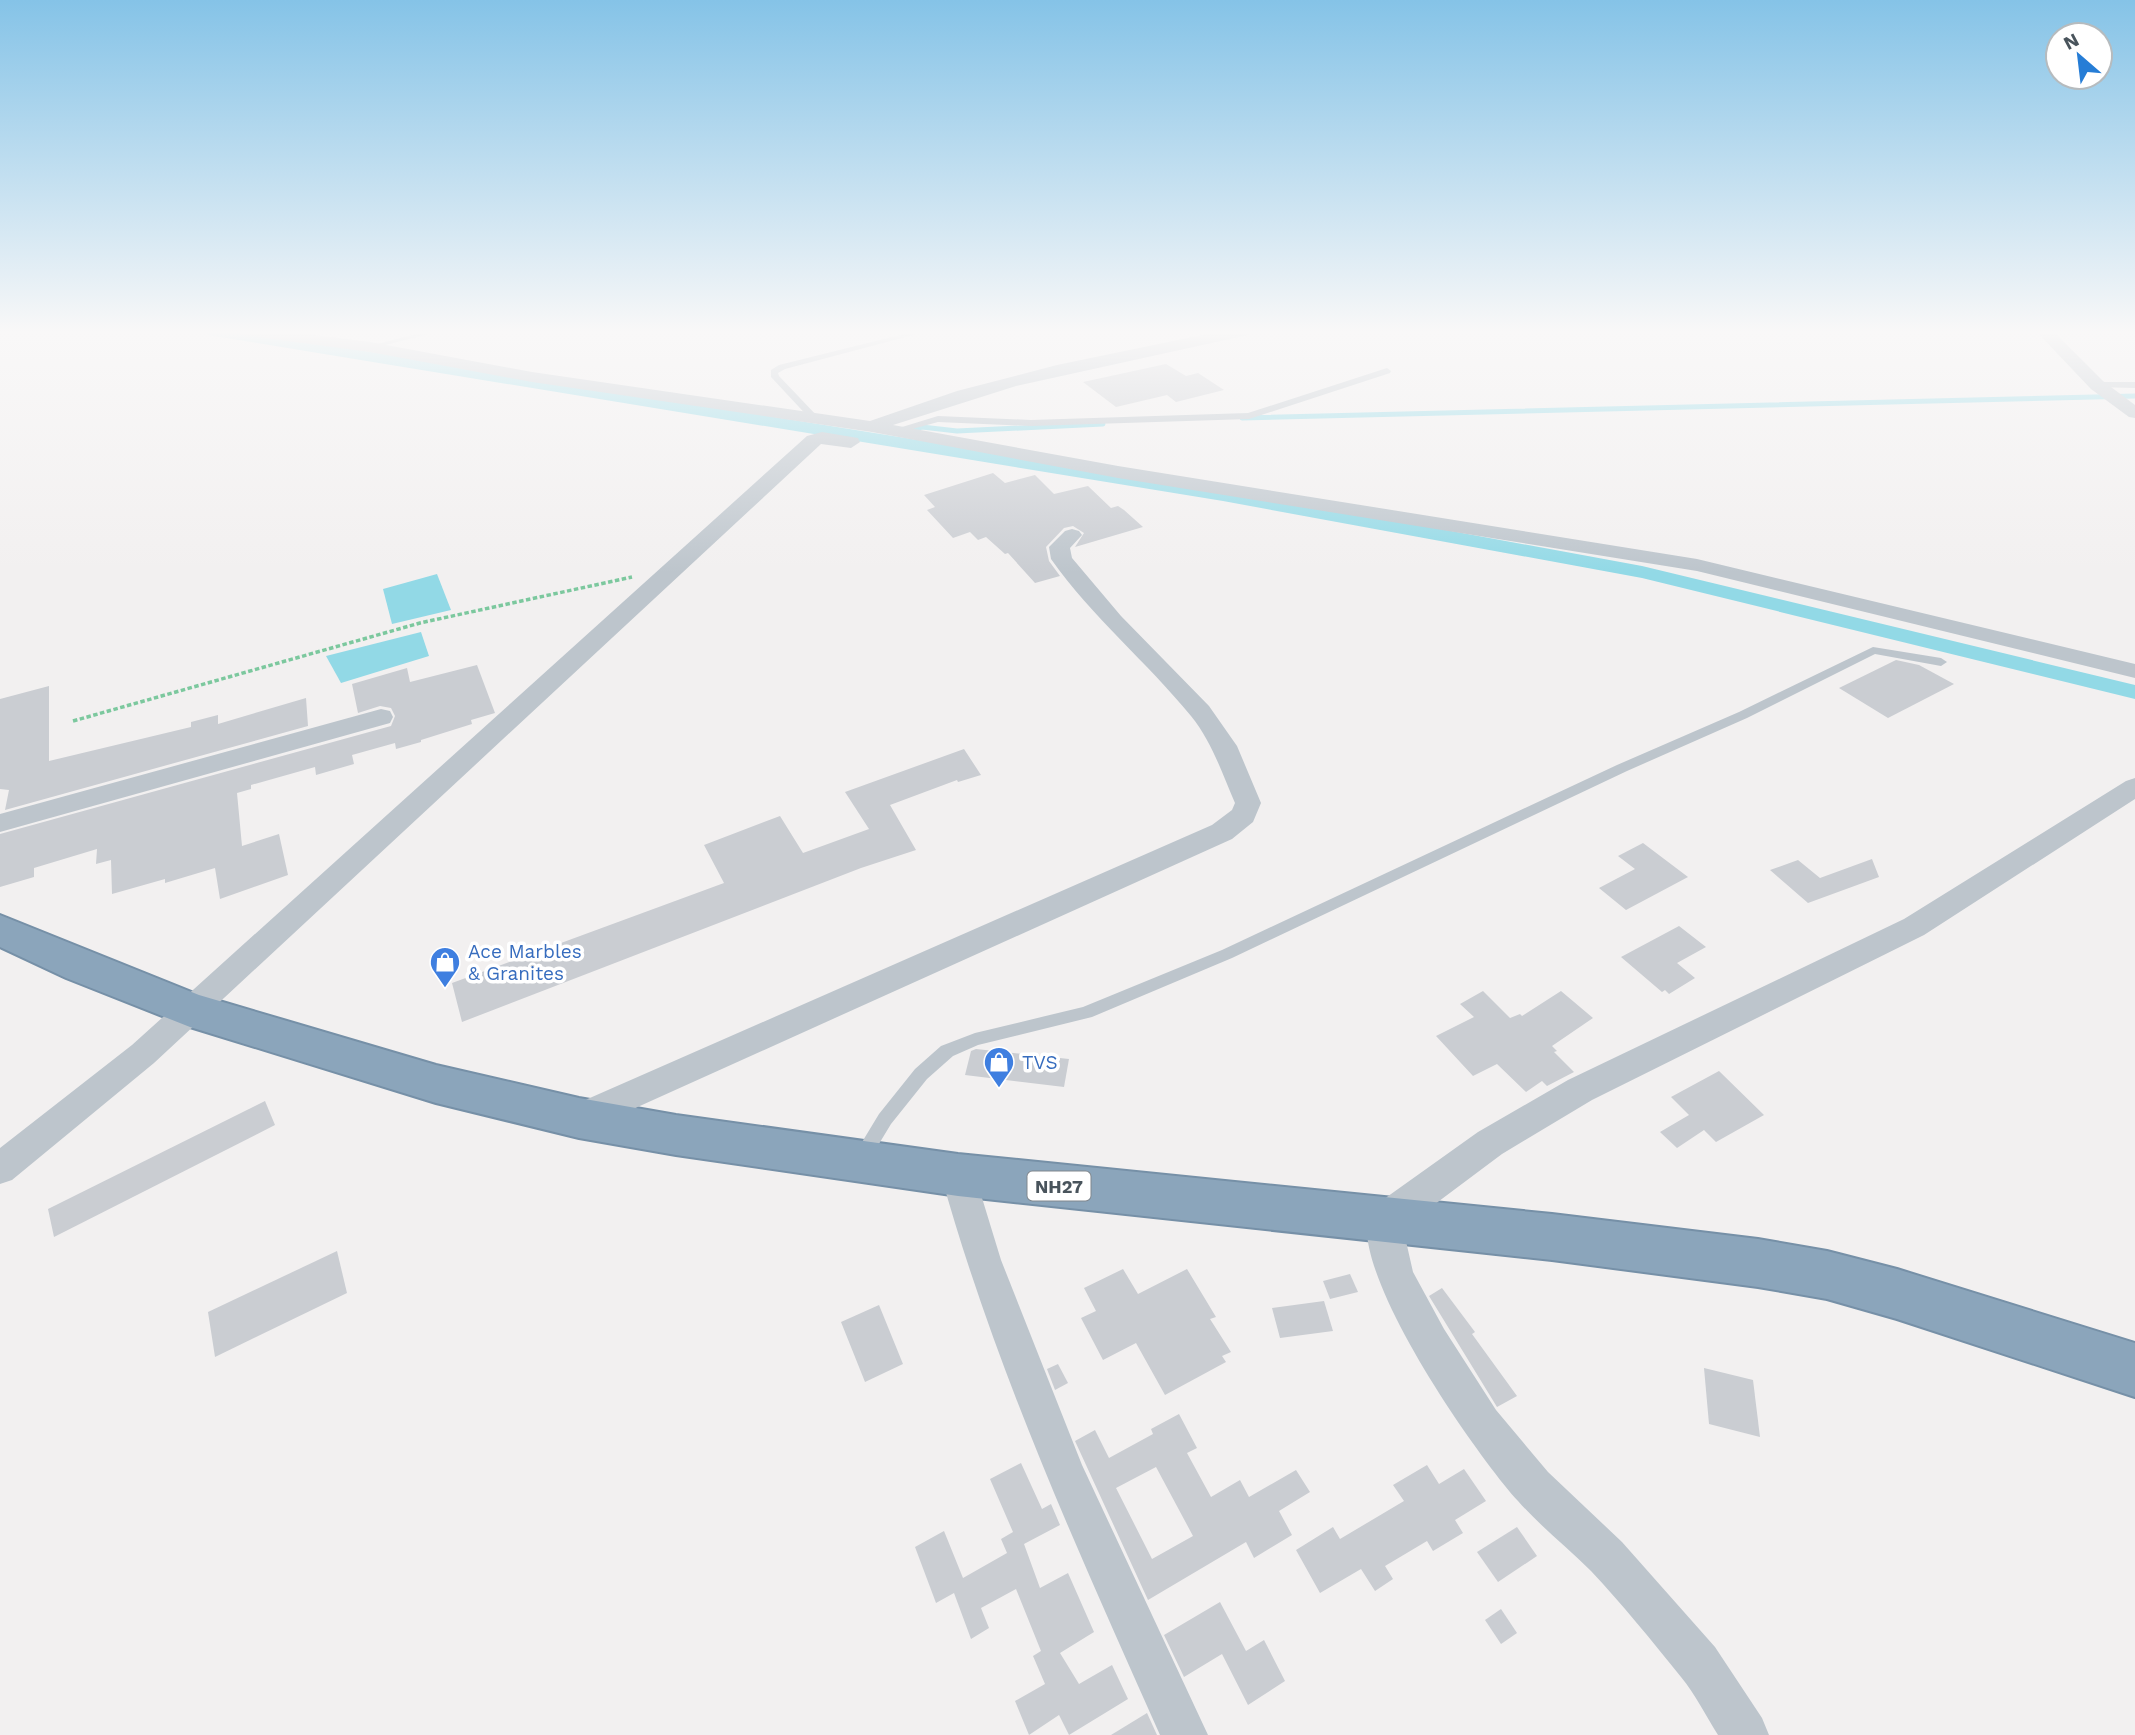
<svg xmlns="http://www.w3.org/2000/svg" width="2135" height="1735" font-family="'Work Sans',sans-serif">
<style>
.water{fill:#92d9e6}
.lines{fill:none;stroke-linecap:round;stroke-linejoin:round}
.stream{stroke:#92d9e6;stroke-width:5}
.canal{fill:#92d9e6;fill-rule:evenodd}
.building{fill:#cacdd2;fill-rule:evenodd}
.highway-casing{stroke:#7690a7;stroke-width:4}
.path{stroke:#7cc89e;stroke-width:3.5;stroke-dasharray:4.5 2.5;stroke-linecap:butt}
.lane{fill:#bdc5cc;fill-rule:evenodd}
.street{fill:#bdc5cc;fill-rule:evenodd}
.highway{fill:#8ba5bb;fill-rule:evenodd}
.labels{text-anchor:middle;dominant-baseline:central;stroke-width:7;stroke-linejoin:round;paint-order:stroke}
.shield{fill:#fff;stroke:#80878d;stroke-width:2}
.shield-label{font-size:18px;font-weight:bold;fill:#49545c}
.shop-label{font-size:19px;fill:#366cbe;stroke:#fff;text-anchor:start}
</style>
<rect width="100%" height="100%" fill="#f2f0f0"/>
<g class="water">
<polygon points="437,574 451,610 392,624 383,589"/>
<polygon points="421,632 429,656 341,683 326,656"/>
</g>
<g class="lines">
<g class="stream">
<polyline points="1242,418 2135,396"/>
<polyline points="915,430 922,427 957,431 1103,424"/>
</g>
<polygon class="canal" points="200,330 234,330 1223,489 1642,566 2135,685 2135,699 1642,578 1223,501 208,335"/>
</g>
<g class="building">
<polygon points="1166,364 1186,376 1198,373 1224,390 1176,402 1167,395 1116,407 1083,382"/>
<polygon points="993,473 1005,483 1035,475 1054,494 1088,486 1111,508 1118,506 1124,510 1143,527 1075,547 1084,533 1073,526 1064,528 1046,547 1049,561 1060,576 1035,583 1008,553 1005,554 986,537 978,540 970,532 953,538 927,510 935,507 924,495"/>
<polygon points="1896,660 1919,665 1954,684 1888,718 1839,688"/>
<polygon points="477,665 495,713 471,720 472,724 421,740 421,742 396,749 395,743 352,755 354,764 316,775 315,767 251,785 251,789 237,793 242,846 279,834 288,875 220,899 215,868 165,883 165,879 112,894 111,860 96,864 97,849 34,868 34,877 0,887 0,834 391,726 395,716 391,708 380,706 358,713 352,684 407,668 410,682"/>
<polygon points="49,686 49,761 191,727 191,722 218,715 218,724 306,698 308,726 5,810 9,790 0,789 0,699"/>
<polygon points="964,749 981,775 958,782 957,780 890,805 916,850 861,868 462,1022 452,983 724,883 704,845 780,816 803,853 869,829 845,792"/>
<polygon points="1643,843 1688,877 1626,910 1599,888 1635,869 1618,856"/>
<polygon points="1872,859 1879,877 1808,903 1770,870 1798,860 1820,878"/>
<polygon points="1679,926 1706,947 1677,963 1695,978 1669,994 1665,990 1662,992 1621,957"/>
<polygon points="1483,991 1510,1018 1520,1014 1522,1016 1561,991 1593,1018 1552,1046 1557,1051 1554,1052 1574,1072 1547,1086 1542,1081 1526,1092 1497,1064 1473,1076 1436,1036 1474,1017 1460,1004"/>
<polygon points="976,1049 1069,1059 1064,1087 965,1075 971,1051"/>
<polygon points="1719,1071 1764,1115 1716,1142 1704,1130 1677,1148 1660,1132 1689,1115 1671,1097"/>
<polygon points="265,1101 275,1125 54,1237 48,1209"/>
<polygon points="337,1251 347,1293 215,1357 208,1312"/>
<polygon points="1123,1269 1138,1294 1187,1269 1216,1317 1210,1319 1231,1352 1222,1356 1226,1362 1165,1395 1136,1343 1103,1360 1081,1318 1096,1311 1084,1288"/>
<polygon points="1350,1274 1358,1292 1330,1299 1323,1281"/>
<polygon points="1442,1288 1475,1332 1472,1334 1517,1396 1497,1407 1429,1296"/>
<polygon points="1324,1301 1333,1331 1280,1338 1272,1308"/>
<polygon points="879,1305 903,1364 865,1382 841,1322"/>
<polygon points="1058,1364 1068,1383 1055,1390 1047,1369"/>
<polygon points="1704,1368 1753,1380 1760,1437 1709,1424"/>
<path d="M1179,1414L1197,1448L1187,1453L1211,1497L1240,1480L1249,1497L1296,1470L1310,1492L1279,1511L1292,1535L1254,1558L1246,1542L1148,1600L1075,1441L1095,1430L1109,1458L1153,1434L1151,1429ZM1156,1467L1193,1536L1152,1559L1116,1488Z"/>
<polygon points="1021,1463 1042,1509 1051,1504 1060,1525 1024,1544 1040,1588 1068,1573 1094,1632 1060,1653 1079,1684 1112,1665 1128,1699 1069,1735 1059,1715 1029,1735 1015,1701 1045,1684 1033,1656 1041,1651 1016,1589 981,1608 989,1628 971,1639 954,1593 936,1603 915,1547 944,1531 963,1578 1007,1553 1001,1539 1013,1532 990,1479"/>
<polygon points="1427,1465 1439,1484 1464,1469 1486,1501 1455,1520 1463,1533 1433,1551 1427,1541 1385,1566 1393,1579 1375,1591 1361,1569 1320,1593 1296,1550 1333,1527 1340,1539 1404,1501 1393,1485"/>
<polygon points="1517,1527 1537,1556 1498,1582 1477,1552"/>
<polygon points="1220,1602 1246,1651 1264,1640 1285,1681 1248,1705 1222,1654 1184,1677 1164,1635"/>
<polygon points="1501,1609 1517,1633 1501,1644 1485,1620"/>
<polygon points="1147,1713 1157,1735 1111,1735"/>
</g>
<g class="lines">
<g class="highway-casing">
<polygon id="highway" points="0,915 199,995 436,1065 579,1098 676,1115 958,1154 1552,1214 1758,1239 1827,1251 1897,1269 2135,1343 2135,1397 1897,1319 1827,1299 1758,1287 1552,1260 958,1196 676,1155 579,1138 436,1103 190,1027 66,978 0,947"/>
</g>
<polyline class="path" points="73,721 420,623 632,577"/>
<g class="lane">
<polygon points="431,330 444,330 370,349 366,347"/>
<polygon points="920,330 932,330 785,369 778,373 779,376 819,418 819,422 813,422 771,377 771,370 779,365"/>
<polygon points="1387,368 1391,371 1390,373 1249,419 1031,426 938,422 894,434 889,431 938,416 1031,420 1248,413"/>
<polygon points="2097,382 2135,382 2135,388 2094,387 2094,383"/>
<polygon points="1873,647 1941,658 1947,662 1941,666 1875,654 1747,718 1627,771 1232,958 1092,1017 978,1045 953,1056 927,1079 891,1124 868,1162 862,1165 856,1162 853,1157 856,1152 879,1114 915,1069 941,1046 975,1033 1083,1007 1222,950 1617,765 1739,712"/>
</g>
<g class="street">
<polygon points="234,330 276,330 370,342 532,372 870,421 957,391 1057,365 1226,330 1256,330 1248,335 1016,386 893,425 1118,466 1697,559 2135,664 2135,678 1697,571 1118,478 872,432 532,382 370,352 242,335"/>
<polygon points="2035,330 2052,330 2103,381 2135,405 2135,418 2129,417 2091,389"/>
<polygon points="822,432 858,438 860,442 851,448 821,444 154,1063 12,1180 0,1184 0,1148 132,1045 807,436"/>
<path d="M1072,529L1079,531L1082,535L1070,548L1072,558L1121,616L1209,706L1237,746L1261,803L1253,822L1232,839L591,1128L579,1132L567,1128L562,1118L567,1108L1212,825L1232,810L1235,803C1222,773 1212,742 1191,716C1147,662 1092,617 1051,559L1049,547L1065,531Z"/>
<polygon points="381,709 390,711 393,717 390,723 0,832 0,814"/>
<path d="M2135,778V799L1924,935L1592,1100L1502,1154L1403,1228L1413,1272L1444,1329L1496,1410L1548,1472L1622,1542L1715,1647L1762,1718L1769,1735H1718C1706,1716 1695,1694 1681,1677C1652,1641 1622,1604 1591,1571C1567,1547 1540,1526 1518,1501C1477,1456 1344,1267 1370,1209L1478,1132L1568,1080L1904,919L2126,781Z"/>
<path d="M958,1159L970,1164L975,1175L1001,1260L1082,1465L1208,1735H1160C1078,1551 995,1369 941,1175L946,1164Z"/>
</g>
<use href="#highway" class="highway"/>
</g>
<linearGradient id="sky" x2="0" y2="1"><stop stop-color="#85c3e7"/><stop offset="0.58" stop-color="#f9f8f8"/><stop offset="1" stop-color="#f9f8f8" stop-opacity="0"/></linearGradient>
<rect width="2135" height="573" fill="url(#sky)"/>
<defs>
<g id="shop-pin" transform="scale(1.575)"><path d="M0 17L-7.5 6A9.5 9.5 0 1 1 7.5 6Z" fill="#3f7fe0" stroke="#fff"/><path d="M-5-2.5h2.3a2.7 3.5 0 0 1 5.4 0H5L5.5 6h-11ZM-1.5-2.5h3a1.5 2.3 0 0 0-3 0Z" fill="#fff"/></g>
</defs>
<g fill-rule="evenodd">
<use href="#shop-pin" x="445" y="962"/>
<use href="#shop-pin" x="999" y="1062"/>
</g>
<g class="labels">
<rect class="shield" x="1027.5" y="1171.5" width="63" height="29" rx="5"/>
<g class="shield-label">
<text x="1059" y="1186">NH27</text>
</g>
<g class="shop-label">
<text x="468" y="951">Ace Marbles<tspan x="468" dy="22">&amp; Granites</tspan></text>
<text x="1022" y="1062">TVS</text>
</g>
</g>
<g transform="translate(2079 56) rotate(332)"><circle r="33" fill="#ffffff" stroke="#b6bbbe" stroke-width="2"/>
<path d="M0-5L12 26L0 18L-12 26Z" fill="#267dd6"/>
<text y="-10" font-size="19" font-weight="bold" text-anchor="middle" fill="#49545c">N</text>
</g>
</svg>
